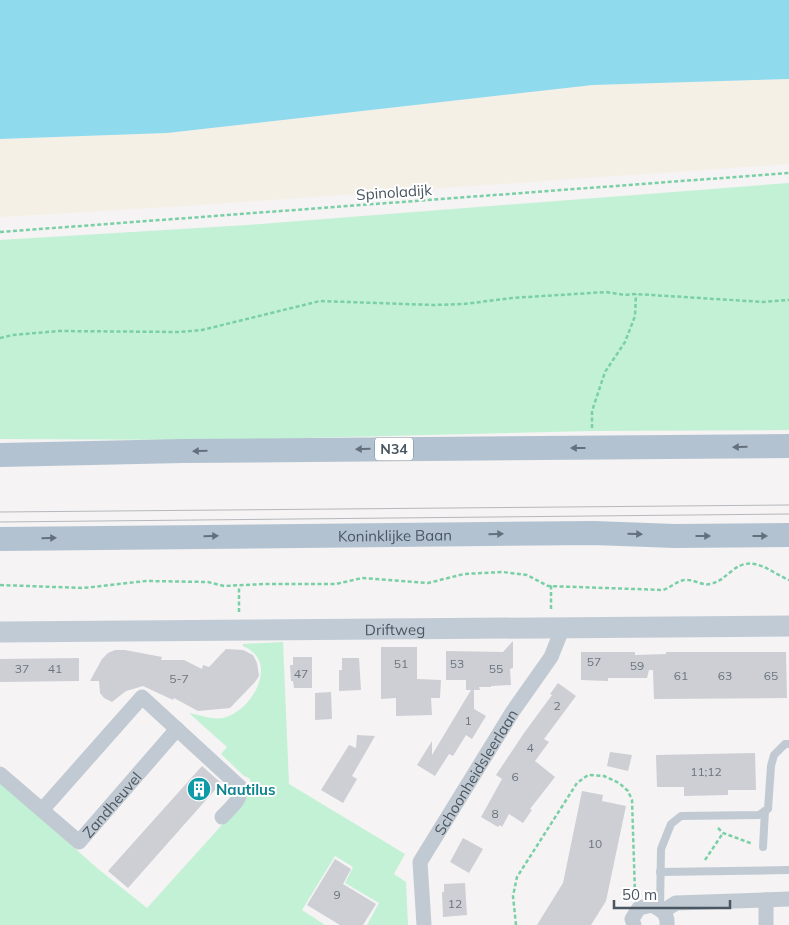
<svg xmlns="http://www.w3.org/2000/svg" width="789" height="925" font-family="Mulish,sans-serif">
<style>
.green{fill:#c3f1d5}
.sand{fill:#f5f0e5}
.water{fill:#90daee}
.building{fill:#cdcfd5}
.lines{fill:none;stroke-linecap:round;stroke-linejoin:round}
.path{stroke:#7ad0a6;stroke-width:2.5;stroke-dasharray:4 2.5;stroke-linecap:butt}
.lane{stroke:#c1cad2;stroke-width:8}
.street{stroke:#c1cad2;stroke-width:15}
.secondary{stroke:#c1cbd6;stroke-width:21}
.primary{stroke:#b3c2d1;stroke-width:24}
.tram{stroke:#b5b8bd;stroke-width:1}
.oneway{fill:#64717d}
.labels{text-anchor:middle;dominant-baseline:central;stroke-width:4;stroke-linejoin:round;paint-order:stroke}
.number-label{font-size:12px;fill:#6b747e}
.shield{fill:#fff;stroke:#808990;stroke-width:1}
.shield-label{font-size:14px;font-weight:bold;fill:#4a5661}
.street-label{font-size:15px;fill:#4a5661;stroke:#fff}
.culture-label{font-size:15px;font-weight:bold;fill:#0d838f;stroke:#fff;text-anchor:start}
</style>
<rect width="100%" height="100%" fill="#f5f3f3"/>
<g class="green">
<polygon points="789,183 789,430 591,431 222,440 0,439 0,240 247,225"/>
<path d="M283,642L289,784L405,854L394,874L406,882L408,925H367L379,903L345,883L353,867L335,856L302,910L325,925H0V782L97,868L147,908L248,796L256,792L249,778L244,776L221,754L227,747L189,713C199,715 213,720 223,718C253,711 280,661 243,646V644Z"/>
</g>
<polygon class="sand" points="789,79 789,164 186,206 0,217 0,139 167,133 593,85"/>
<polygon class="water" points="0,0 789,0 789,79 593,85 167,133 0,139"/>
<g class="building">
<polygon points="513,641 513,668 510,669 511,685 491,686 491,687 479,687 480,690 474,690 474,709 486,716 472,739 466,735 453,756 449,754 435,776 417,765 432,741 432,755 471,690 466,690 466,680 446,680 446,651 503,652"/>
<polygon points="381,647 417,647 417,679 441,680 440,698 431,698 432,715 396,716 396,698 381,699"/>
<polygon points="226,649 243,650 253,655 257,663 259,676 255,682 230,708 198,711 174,698 173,700 143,686 126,691 112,702 104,698 100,693 99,681 90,681 102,659 108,653 115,650 125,650 162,657 161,660 184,660 202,669 203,665 209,667"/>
<polygon points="581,652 635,652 635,655 666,654 666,652 786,652 787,698 654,699 653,670 649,670 647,678 608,678 608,681 581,680"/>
<polygon points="293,657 312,657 312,688 294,688 293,681 291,681 290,665 293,665"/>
<polygon points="79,658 79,681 0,682 0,659"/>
<polygon points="342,658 359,658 361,690 339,691 339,670 342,670"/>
<polygon points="558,683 576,696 544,739 549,742 535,761 555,777 530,809 532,810 523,823 509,814 502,827 500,825 498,827 481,817 502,779 496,775 524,733 552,695 550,694"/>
<polygon points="331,692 332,719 315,720 315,693"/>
<polygon points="357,735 375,736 352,776 357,779 343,803 321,790 349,745 356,748"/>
<polygon points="610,752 632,755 628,771 607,766"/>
<polygon points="755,753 756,790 728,790 728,795 684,796 684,787 657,787 656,755"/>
<polygon points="202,766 221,783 128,888 108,871"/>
<polygon points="582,791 603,795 602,801 626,806 606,901 591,925 537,925 563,883"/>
<polygon points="463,838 483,849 469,873 450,862"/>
<polygon points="335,859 351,869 343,884 376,904 363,925 340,925 307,905"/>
<polygon points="465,883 467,915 443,917 442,892 444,892 444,884"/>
</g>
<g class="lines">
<g class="path">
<polyline points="0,232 789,173"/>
<polyline points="0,338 13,335 59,331 179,332 202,330 320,301 433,305 464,304 512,298 606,292 625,295 636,294 763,302 789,300"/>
<polyline points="592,428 592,411 605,372 625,342 635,316 636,294"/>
<path d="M0,585L83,588L146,581L208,582L224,586L265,584H336L362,578L428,583L464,574L503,572L527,575L548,586L663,590C672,587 679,579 688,580C695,580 703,586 710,584C720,582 725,576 733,570C753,554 770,572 789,580"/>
<polyline points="551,609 551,585"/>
<polyline points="239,612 239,586"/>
<polyline points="718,828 723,833 753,844"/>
<polyline points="705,860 723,833"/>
<polyline points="516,925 513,896 517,877 577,783 588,775 604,776 619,783 628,791 632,800 635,894"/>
</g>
<g class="lane">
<polyline points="763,847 765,811"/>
<polyline points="660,872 789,870"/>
<polyline points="660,909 661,849 671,824 681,816 759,815 768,809 771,766 774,755 785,744 789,744"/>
</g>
<g class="street">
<path id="s1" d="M0,774L79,842L177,729"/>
<path d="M42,810L142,697L240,787C243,799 229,809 222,817"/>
<polyline points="766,900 766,925"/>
<polyline points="663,911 676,903 789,899"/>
<path id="s2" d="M424,925L420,862L513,711L551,657L563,627"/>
<path d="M634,925L632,919L639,908L652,905C661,910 668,913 667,925"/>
</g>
<path class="secondary" id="s3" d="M0,632L789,626"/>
<g class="primary">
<polyline points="0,455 183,451 789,446"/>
<path id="s4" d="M0,539L594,533L675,536L789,535"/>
</g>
<g class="tram">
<polyline points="0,512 789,505"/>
<polyline points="0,522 789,514"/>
</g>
</g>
<defs><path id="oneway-solid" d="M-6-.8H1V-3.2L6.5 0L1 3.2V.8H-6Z" transform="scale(1.25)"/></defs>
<g class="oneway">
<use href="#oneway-solid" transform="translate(740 447) rotate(179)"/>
<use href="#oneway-solid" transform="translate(578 448) rotate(180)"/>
<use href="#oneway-solid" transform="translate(363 449) rotate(179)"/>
<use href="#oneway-solid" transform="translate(200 451) rotate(179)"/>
<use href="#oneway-solid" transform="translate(496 534) rotate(-1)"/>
<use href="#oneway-solid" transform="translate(635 534) rotate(2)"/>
<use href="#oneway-solid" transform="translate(211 536) rotate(-1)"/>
<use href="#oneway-solid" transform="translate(703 536)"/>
<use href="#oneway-solid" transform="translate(760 536)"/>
<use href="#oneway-solid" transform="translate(49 538) rotate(-1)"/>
</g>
<defs>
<g id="building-disc" transform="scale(1.25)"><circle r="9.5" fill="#0f9aa8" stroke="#fff"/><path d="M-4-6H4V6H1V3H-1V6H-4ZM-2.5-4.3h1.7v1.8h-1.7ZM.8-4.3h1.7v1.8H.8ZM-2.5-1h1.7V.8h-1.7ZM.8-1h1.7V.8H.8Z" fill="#fff"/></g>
</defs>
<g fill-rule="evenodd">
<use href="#building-disc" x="199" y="789"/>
</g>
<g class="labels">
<g class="number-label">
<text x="594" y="661">57</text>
<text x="401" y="663">51</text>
<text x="457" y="663">53</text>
<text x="637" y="665">59</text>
<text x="22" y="668">37</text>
<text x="55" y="668">41</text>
<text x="496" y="668">55</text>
<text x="301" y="673">47</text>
<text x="681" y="675">61</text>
<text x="725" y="675">63</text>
<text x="771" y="675">65</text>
<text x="179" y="678">5-7</text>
<text x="557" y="705">2</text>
<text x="468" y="720">1</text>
<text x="530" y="747">4</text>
<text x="706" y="771">11;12</text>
<text x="515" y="776">6</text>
<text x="495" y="813">8</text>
<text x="595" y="843">10</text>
<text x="337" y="894">9</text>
<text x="455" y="903">12</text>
</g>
<rect class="shield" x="375" y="437.5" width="38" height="23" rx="4"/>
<g class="shield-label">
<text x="394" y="449">N34</text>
</g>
<g class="street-label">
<text transform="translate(394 192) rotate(-4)">Spinoladijk</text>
<text stroke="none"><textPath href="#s4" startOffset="395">Koninklijke Baan</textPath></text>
<text stroke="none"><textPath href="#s3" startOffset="395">Driftweg</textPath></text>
<text stroke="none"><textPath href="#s2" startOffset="169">Schoonheidsleerlaan</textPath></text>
<text stroke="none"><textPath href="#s1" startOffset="154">Zandheuvel</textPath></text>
</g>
<g class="culture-label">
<text x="216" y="789">Nautilus</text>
</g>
</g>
<path d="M614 900v8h116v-8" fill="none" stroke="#4a5661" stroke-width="2.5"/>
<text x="622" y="900" font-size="15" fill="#4a5661" stroke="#ffffff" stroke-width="4" paint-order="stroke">50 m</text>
</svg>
